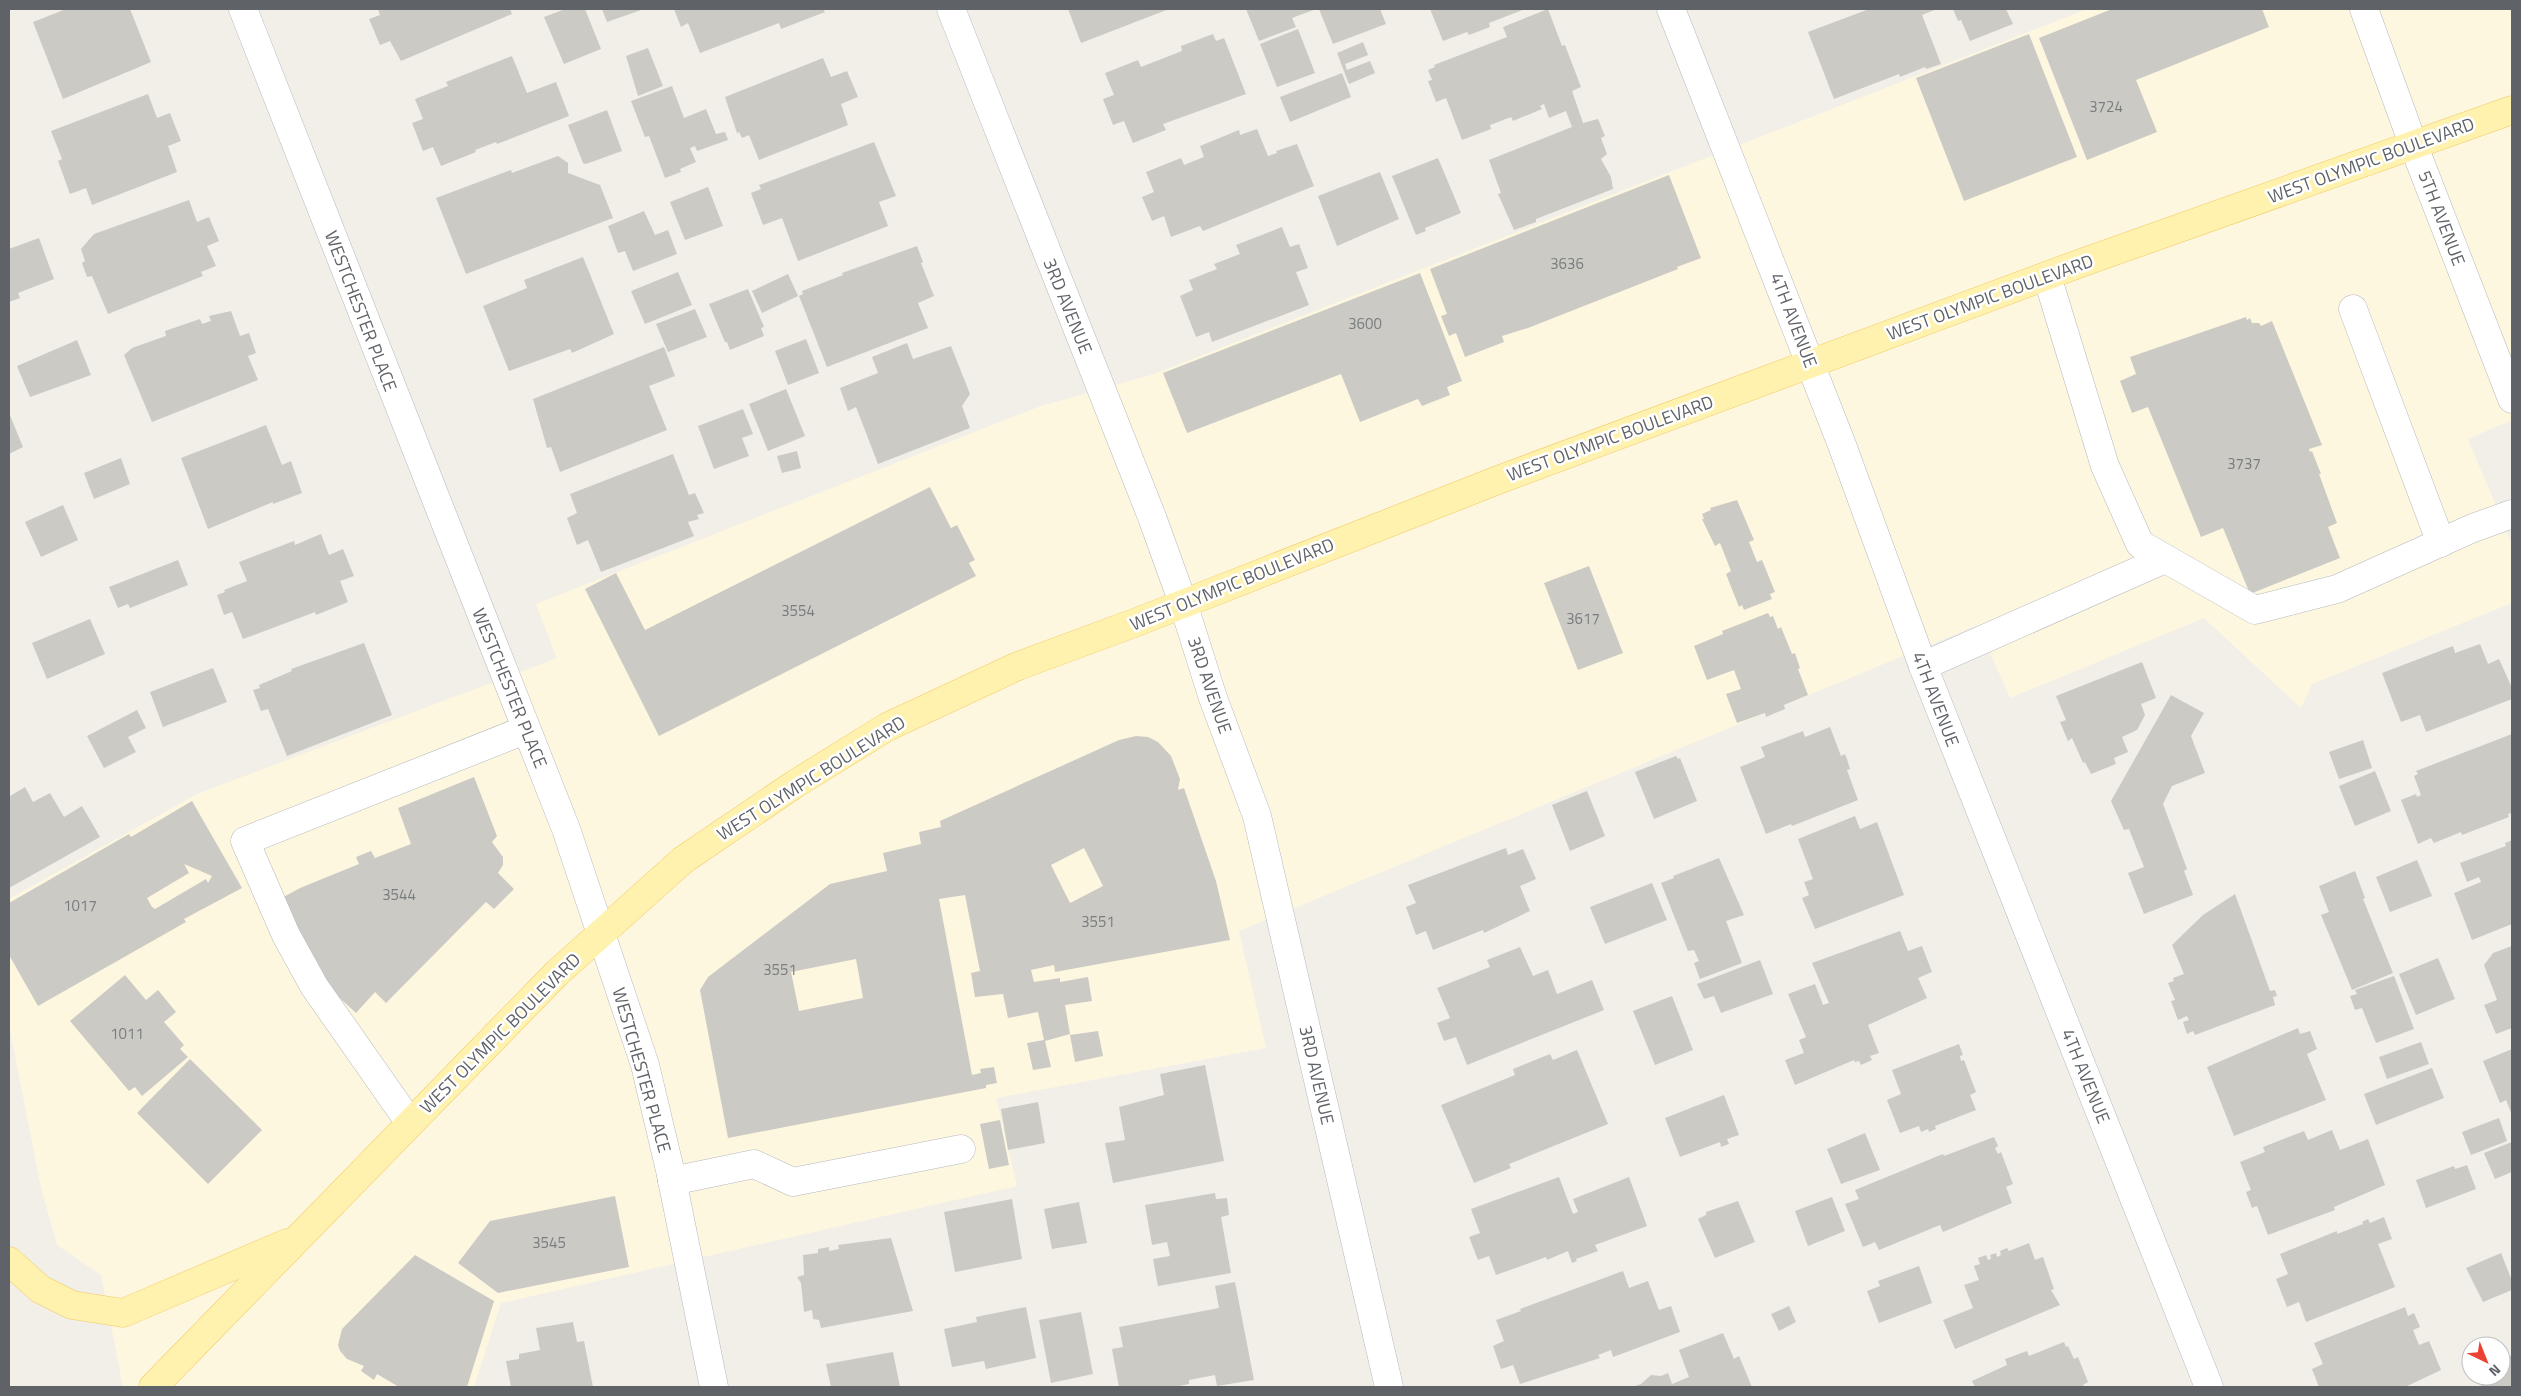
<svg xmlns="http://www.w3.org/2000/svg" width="2521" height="1396" font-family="'Titillium Web',sans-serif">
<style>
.commercial{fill:#fef7e0}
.building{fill:#cccac5;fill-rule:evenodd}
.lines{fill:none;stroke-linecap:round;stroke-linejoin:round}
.minor-casing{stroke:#b5b8bc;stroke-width:29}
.major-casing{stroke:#f2c960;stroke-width:29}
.minor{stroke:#fff;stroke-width:28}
.major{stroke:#fff2af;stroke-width:28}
.labels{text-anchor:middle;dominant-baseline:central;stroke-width:5;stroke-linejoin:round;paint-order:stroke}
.number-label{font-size:15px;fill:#7a7d7f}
.street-label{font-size:18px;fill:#5f6368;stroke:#fff}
</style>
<rect width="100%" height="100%" fill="#f1efe8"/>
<polygon class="commercial" points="2087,9 2512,9 2512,420 2468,439 2512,544 2512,603 2312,684 2301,708 2204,618 2010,698 1978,625 1239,931 1266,1048 996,1098 1017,1186 501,1303 474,1387 123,1387 101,1275 57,1245 41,1188 9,1025 9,899 197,794 557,658 536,604 1041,406 1154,374"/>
<g class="building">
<polygon points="66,9 130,9 151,62 63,99 33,22"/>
<polygon points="378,9 510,9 512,14 401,61 390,41 380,45 369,19 380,15"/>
<polygon points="565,9 585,9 601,49 564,64 544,17"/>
<polygon points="602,9 644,9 607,22"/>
<polygon points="674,9 823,9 825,12 781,29 779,23 700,53 688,23 681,27"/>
<polygon points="1068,9 1169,9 1081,43"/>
<polygon points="1246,9 1316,9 1292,18 1296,27 1259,41"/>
<polygon points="1319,9 1380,9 1386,24 1333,44"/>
<polygon points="1430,9 1525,9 1489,23 1490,27 1469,35 1467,32 1443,41"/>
<polygon points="1548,9 1562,46 1565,45 1581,87 1572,91 1583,123 1598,119 1605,136 1601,138 1607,154 1601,159 1611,177 1613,189 1536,219 1536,222 1514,230 1498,194 1501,193 1489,160 1572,127 1566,111 1549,118 1544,104 1540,106 1542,109 1513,121 1511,117 1490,125 1491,129 1462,140 1446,98 1436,102 1428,81 1432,80 1428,70 1435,67 1434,65 1507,37 1503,27"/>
<polygon points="1869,9 1937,9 1922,15 1941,64 1926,69 1925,67 1900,77 1899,74 1834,99 1808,32"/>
<polygon points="1953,9 2006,9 2013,24 1970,41 1961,20 1958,21"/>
<polygon points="2112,9 2262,9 2269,27 2136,80 2157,132 2087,160 2039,38"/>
<polygon points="1298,29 1315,73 1277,87 1260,44"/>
<polygon points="1213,34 1216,41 1224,38 1246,94 1163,124 1166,130 1133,143 1124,121 1113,125 1103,99 1114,95 1105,73 1138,60 1141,67 1182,51 1181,46"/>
<polygon points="2029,34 2077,157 1964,201 1916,78"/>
<polygon points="1363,42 1368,55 1345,64 1347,70 1370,61 1375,73 1349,84 1337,53"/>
<polygon points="648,48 663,86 638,96 626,56"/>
<polygon points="512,56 527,93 556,82 569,116 497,144 496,142 475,150 476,152 441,166 433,147 423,151 412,123 423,119 415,99 448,86 446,82 471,72"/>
<polygon points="823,58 831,77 847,71 858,97 841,104 848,125 759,160 749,135 742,138 739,132 737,133 725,97"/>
<polygon points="1342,73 1351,97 1290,122 1280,97"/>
<polygon points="672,86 684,118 706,109 716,134 725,132 728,140 697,151 695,146 690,148 696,162 680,169 681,172 665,178 649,136 645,137 631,101"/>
<polygon points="148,94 157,118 170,113 181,141 168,146 177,172 92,205 86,188 70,194 58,161 62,159 51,131"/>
<polygon points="607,110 622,151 586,164 583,163 568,125"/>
<polygon points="1257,129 1268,156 1277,153 1276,151 1297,144 1314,186 1203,231 1200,226 1171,237 1164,216 1152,221 1142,197 1154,192 1146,172 1181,158 1184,165 1204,157 1200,146 1239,130 1240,135"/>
<polygon points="874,142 896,196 879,202 888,226 798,261 782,218 763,225 751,193 761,189 759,185"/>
<polygon points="558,156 568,163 568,173 600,185 613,218 466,274 436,198 511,170 512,173"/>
<polygon points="1438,158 1461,213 1425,228 1426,231 1416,235 1392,176"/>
<polygon points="1380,172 1399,219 1337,246 1318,196"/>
<polygon points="1669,175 1701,258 1677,267 1678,269 1528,328 1502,336 1504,342 1465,357 1456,333 1449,336 1441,316 1447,314 1430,269"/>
<polygon points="708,187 723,226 685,240 670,202"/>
<polygon points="189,200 197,222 209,217 219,241 207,246 216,266 201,272 203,276 108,314 92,276 87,277 82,263 85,261 81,249 94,234"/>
<polygon points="644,211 655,235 668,230 677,254 633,271 625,251 618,253 608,226"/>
<polygon points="1282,227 1290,247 1299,244 1308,268 1296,272 1309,305 1212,342 1209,332 1196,337 1180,296 1193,290 1189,280 1217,269 1214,264 1240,254 1236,245"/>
<polygon points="39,238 54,279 18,293 20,298 9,302 9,249"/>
<polygon points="917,246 923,262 921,263 934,296 918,303 928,328 827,367 799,296 803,294 802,291 843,275 842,273"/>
<polygon points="583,257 614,334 572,353 570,349 509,371 483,306 527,288 524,280"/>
<polygon points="678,272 692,305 645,324 631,291"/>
<polygon points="1420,273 1462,381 1447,387 1450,395 1422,406 1418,399 1360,422 1341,374 1187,433 1163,373"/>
<polygon points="788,274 798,296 762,313 752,291"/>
<polygon points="748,289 764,327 761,328 764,336 730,350 727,342 725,342 709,304"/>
<polygon points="695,309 707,337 668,352 656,324"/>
<polygon points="231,311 240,336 249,333 256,353 248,356 258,380 152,422 124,355 132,348 166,336 165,331 200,319 202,324 211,321 209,316"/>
<polygon points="2246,317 2247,320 2250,318 2252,323 2259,323 2261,326 2272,321 2322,445 2309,449 2310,452 2312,451 2321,474 2319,474 2337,523 2328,527 2340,558 2250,594 2223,528 2201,537 2148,407 2132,413 2120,381 2136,374 2130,357"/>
<polygon points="806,339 819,373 788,385 775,351"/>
<polygon points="77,340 91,375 30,397 17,366"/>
<polygon points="907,343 913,359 951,346 970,394 962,406 970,428 878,464 856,407 848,411 840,388 878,373 872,357"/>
<polygon points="664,347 675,376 649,386 667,430 560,472 551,447 547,448 533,399"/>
<polygon points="786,389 805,436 768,451 749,404"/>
<polygon points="743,409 753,434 742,438 749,456 714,469 698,426"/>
<polygon points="9,413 23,447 9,454"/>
<polygon points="266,425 282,465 291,461 302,493 273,504 273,502 208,529 181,458"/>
<polygon points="797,451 801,468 782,473 777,456"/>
<polygon points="673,454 689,495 695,493 704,513 697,515 699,519 688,522 694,536 601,572 588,540 577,545 567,518 577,513 570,494"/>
<polygon points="121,458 130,484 94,499 84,473"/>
<polygon points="930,487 951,528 957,525 975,560 969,563 976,576 659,736 585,589 616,573 645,630"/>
<polygon points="1737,500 1754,540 1749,542 1757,562 1762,560 1775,592 1770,594 1772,599 1744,610 1742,605 1739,607 1726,574 1731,571 1720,543 1715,546 1702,519 1704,519 1702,514 1711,510 1710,508"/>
<polygon points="63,505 78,540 41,557 25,522"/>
<polygon points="321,534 329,555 343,549 354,576 340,581 348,602 316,615 315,612 243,639 232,612 224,615 217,595 225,592 224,590 247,581 239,562 294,541 295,545"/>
<polygon points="178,560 188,585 130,608 128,604 118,608 109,587"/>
<polygon points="1589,566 1623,653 1578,670 1544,583"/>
<polygon points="1768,613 1770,617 1773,616 1778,629 1781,627 1792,654 1795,653 1800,668 1798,669 1808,695 1784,705 1785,709 1766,717 1765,713 1737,723 1726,694 1741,689 1734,670 1707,680 1694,646 1723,634 1722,631"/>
<polygon points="90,619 105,654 47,679 32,643"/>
<polygon points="364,643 392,715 287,756 268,709 261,711 253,690 260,688 259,685 292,671 291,669"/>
<polygon points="2480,644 2488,664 2499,659 2512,688 2512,699 2426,732 2420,715 2401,722 2382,673 2453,646 2455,653"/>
<polygon points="2142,662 2156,698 2141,704 2145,715 2137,730 2122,737 2128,752 2114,758 2116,764 2091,774 2085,762 2083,763 2072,738 2068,741 2060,722 2066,720 2056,696"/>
<polygon points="213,668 227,702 163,727 150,692"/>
<polygon points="2171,695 2204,713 2191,736 2205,773 2172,786 2163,804 2187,869 2184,871 2193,895 2144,914 2128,873 2144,867 2129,829 2124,830 2111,801"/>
<polygon points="137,710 146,728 128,737 136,752 104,768 87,736"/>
<polygon points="1830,727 1841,756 1845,754 1847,759 1850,769 1847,770 1858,800 1792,826 1791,824 1766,834 1740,767 1765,757 1761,747 1803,731 1805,737"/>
<polygon points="2512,734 2512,813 2508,814 2509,817 2462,835 2461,832 2434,843 2431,838 2418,844 2401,800 2416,794 2417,797 2421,795 2414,776 2418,774 2416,771"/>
<path d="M1136,736L1148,737L1158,742L1171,756L1180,779L1178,790L1184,788L1216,881L1230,940L1055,972L1054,965L1031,970L1034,982L1060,978V982L1088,977L1092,1001L1065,1005L1070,1034L1045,1041L1051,1067L1033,1070L1027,1043L1044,1040L1038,1012L1008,1018L1003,994L975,997L971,973L980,971L965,895L939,899L972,1075L981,1073L980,1069L994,1067L997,1083L986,1085V1088L728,1138L700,990L708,977L830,884L887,871L883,853L921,844L919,832L941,827L940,821L1119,740ZM1084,848L1103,886L1070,903L1051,865ZM856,959L863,998L799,1011L791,972Z"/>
<polygon points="2363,740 2372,768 2339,779 2329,752"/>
<polygon points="1676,756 1678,759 1680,758 1697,801 1654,819 1635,772"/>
<polygon points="2375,771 2391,811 2355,826 2339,786"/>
<polygon points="474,777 497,836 492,842 503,857 503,865 498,873 514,889 494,909 486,902 386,1003 375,992 356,1013 330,989 280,899 300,888 359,864 356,857 371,851 375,858 411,844 398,808"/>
<polygon points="25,787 33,802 50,793 64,817 82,806 100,837 9,888 9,793 10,796"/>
<polygon points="1587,791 1605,836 1570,851 1552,805"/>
<path d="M192,801L242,888L184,919L186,922L38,1006L9,955V903L129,834L131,837ZM184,864L212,876L208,883L206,879L155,909L152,907L147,898L189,873Z"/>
<polygon points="1855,816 1860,829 1877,822 1904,895 1815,929 1802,898 1809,895 1804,882 1813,879 1798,839"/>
<polygon points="2512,840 2512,924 2472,940 2454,893 2481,882 2479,877 2467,882 2460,863 2506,846 2505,843"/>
<polygon points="1506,848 1508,855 1523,849 1536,879 1520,886 1530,911 1484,933 1483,930 1433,950 1426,931 1416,935 1406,907 1416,903 1408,885"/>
<polygon points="1719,858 1744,915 1726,921 1742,963 1700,979 1694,963 1699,961 1694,950 1688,951 1661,883 1674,878 1673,876"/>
<polygon points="2417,860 2432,896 2390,912 2376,877"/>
<polygon points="2355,871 2365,898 2363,899 2393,973 2352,990 2321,915 2329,912 2319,886"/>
<polygon points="1652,883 1667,920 1605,944 1590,907"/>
<polygon points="2235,894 2270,991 2275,990 2277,996 2273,997 2275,1005 2195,1035 2193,1031 2187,1034 2183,1022 2189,1020 2187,1016 2178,1020 2171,1001 2175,1000 2168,983 2174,981 2173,978 2184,974 2172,945 2203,915"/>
<polygon points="1900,931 1908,951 1922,946 1932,972 1918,978 1927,998 1868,1025 1879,1053 1870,1056 1872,1060 1861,1065 1859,1061 1855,1062 1854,1060 1795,1085 1785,1060 1804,1053 1799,1040 1806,1037 1788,994 1815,984 1823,1005 1829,1003 1812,963"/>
<polygon points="2512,946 2512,1028 2496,1034 2484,1005 2497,1000 2484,965 2493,953"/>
<polygon points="1520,947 1533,976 1548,970 1557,994 1592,980 1604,1010 1467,1065 1456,1037 1444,1041 1437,1023 1450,1018 1437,988 1490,967 1487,960"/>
<polygon points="2438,958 2455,999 2416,1015 2399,974"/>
<polygon points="1760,960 1773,994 1721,1013 1714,996 1704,999 1697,984"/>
<polygon points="125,975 146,1000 158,990 176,1012 164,1022 184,1045 180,1049 188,1057 142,1096 135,1087 129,1091 70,1021"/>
<polygon points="2394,976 2414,1029 2376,1043 2362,1008 2355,1010 2350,996 2357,994 2355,990"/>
<polygon points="1672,996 1693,1050 1655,1065 1633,1011"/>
<polygon points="2298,1028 2300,1034 2310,1031 2317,1049 2307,1054 2326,1100 2234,1136 2207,1067"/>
<polygon points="1098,1031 1103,1056 1075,1062 1070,1035"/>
<polygon points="2421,1042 2429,1064 2387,1079 2379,1057"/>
<polygon points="1959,1044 1963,1055 1960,1056 1961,1061 1964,1060 1976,1092 1970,1095 1976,1110 1935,1126 1936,1129 1929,1132 1928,1129 1921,1132 1919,1126 1900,1133 1887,1100 1901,1094 1892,1070"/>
<polygon points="2512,1049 2512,1115 2506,1100 2500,1103 2483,1061"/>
<polygon points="1577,1050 1608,1124 1509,1164 1511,1168 1474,1183 1441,1105 1515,1075 1513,1069 1550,1054 1553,1060"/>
<polygon points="190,1059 262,1130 208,1184 137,1113"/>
<polygon points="1205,1065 1224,1161 1113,1183 1105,1143 1125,1140 1119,1107 1164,1095 1160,1074"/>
<polygon points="2432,1068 2444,1098 2376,1125 2364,1094"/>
<polygon points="1724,1095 1739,1135 1727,1139 1729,1144 1721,1147 1720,1142 1680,1157 1665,1118"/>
<polygon points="1038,1102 1045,1143 1008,1150 1001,1109"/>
<polygon points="2499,1118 2507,1141 2471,1155 2462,1132"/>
<polygon points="1000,1120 1009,1165 989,1169 980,1124"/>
<polygon points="2332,1130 2340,1150 2368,1139 2385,1185 2334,1207 2335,1210 2268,1235 2257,1206 2252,1208 2246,1192 2251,1190 2240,1162 2265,1152 2263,1147 2304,1131 2308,1140"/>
<polygon points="1865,1133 1880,1170 1841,1184 1827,1149"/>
<polygon points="1994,1137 1998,1146 1995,1148 1998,1154 2001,1152 2013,1184 2006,1187 2012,1203 1943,1232 1940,1225 1879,1250 1875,1242 1863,1247 1845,1204 1859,1199 1855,1190 1943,1154 1944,1156"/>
<polygon points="2512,1142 2512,1172 2495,1179 2484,1153"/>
<polygon points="2467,1165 2476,1189 2426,1208 2416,1180 2454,1166 2455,1169"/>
<polygon points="1559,1177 1573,1214 1578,1212 1573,1199 1629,1177 1647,1226 1595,1245 1598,1251 1576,1259 1577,1261 1572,1263 1568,1251 1547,1260 1546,1257 1496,1275 1489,1256 1478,1260 1469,1237 1480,1233 1471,1209"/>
<polygon points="1215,1193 1216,1199 1227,1198 1229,1215 1221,1217 1231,1273 1158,1286 1153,1259 1170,1256 1167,1242 1152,1245 1145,1205"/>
<polygon points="615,1196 629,1267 498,1293 458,1263 490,1221"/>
<polygon points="1832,1197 1845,1231 1808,1246 1795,1211"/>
<polygon points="1012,1199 1022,1259 955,1272 944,1212"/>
<polygon points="1738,1201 1755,1242 1715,1258 1698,1219 1706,1215 1706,1212"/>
<polygon points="1079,1202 1087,1243 1052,1249 1044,1209"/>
<polygon points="2384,1217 2392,1239 2378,1244 2395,1287 2306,1322 2299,1302 2287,1307 2276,1279 2288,1274 2280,1254 2337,1231 2337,1234 2363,1224 2362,1222 2368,1219 2370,1223"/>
<polygon points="891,1238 913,1311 821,1328 819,1320 813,1319 812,1310 804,1312 801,1283 797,1277 804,1275 803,1255 818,1253 818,1249 829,1247 829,1251 839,1249 838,1245"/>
<polygon points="2029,1243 2035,1260 2043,1257 2054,1289 2051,1290 2060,1305 1955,1349 1943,1320 1973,1308 1964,1285 1979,1280 1974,1266 1980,1264 1978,1258 1986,1255 1988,1260 1991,1259 1990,1255 1996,1253 1997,1257 2001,1255 2000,1251 2007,1248 2009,1251"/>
<polygon points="2501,1253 2512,1281 2512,1290 2483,1302 2466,1268"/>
<polygon points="415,1255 494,1301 467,1387 399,1387 377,1374 374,1380 361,1371 364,1366 347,1359 340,1351 338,1345 342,1329"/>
<polygon points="1919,1266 1932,1303 1879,1323 1867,1291 1880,1286 1878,1281"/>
<polygon points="1623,1271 1629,1288 1648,1281 1659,1310 1671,1306 1680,1332 1613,1357 1611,1350 1598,1355 1600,1358 1520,1384 1513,1365 1501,1369 1493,1346 1504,1341 1496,1320 1521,1311 1520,1309"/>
<polygon points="1235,1282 1254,1380 1217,1386 1215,1375 1189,1380 1189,1384 1174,1387 1119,1387 1112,1349 1123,1347 1119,1327 1219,1308 1215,1286"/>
<polygon points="1789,1306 1796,1322 1779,1331 1771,1314"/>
<polygon points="1026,1307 1036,1358 986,1369 984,1361 952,1367 944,1329 977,1322 976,1317"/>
<polygon points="2405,1307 2408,1316 2414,1313 2420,1327 2413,1330 2419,1345 2429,1341 2441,1370 2405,1387 2319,1387 2312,1369 2323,1364 2314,1343"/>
<polygon points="1081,1312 1093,1374 1051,1383 1039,1320"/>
<polygon points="573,1322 577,1342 584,1341 593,1387 511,1387 506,1361 519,1359 519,1354 540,1350 536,1328"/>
<polygon points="1723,1333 1734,1359 1739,1356 1752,1387 1632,1387 1641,1384 1651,1375 1661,1376 1668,1373 1672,1384 1689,1377 1679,1350"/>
<polygon points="2064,1342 2066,1347 2068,1346 2074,1359 2078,1357 2088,1382 2083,1385 2084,1387 1975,1387 1972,1381 2007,1365 2005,1359 2027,1351 2029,1356"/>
<polygon points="893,1352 900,1387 831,1387 826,1364"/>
<polygon points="2512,1355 2512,1386 2482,1387 2478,1376 2501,1376 2501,1360"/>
</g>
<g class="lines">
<g class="minor-casing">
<g id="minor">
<polyline points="243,9 566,829 645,1065 670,1170 714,1387"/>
<polyline points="951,9 1152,517 1183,603 1213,698 1257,816 1389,1387"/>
<polyline points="1671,9 1842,445 1923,666 2209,1387"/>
<polyline points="2364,9 2413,144 2512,399"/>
<polyline points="2047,276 2105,466 2140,544 2255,610 2337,589 2473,528 2512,514"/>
<polyline points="2353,309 2441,543"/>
<polyline points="1923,666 2165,559"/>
<polyline points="410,1123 314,986 286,935 245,841 525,730"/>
<polyline points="672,1181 754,1164 793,1182 961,1149"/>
</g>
</g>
<g class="major-casing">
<g id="major">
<polyline points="9,1261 40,1289 72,1305 123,1313 287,1243"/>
<polyline points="153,1387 557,973 683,860 795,784 887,727 1018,666 1137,622 1498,480 2081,263 2512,110"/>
</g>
</g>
<use href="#minor" class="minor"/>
<use href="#major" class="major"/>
</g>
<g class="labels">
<g class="number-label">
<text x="2106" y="106">3724</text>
<text x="1567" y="263">3636</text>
<text x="1365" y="323">3600</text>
<text x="2244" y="463">3737</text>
<text x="798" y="610">3554</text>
<text x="1583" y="618">3617</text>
<text x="399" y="894">3544</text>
<text x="80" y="905">1017</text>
<text x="1098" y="921">3551</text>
<text x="780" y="969">3551</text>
<text x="127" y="1033">1011</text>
<text x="549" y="1242">3545</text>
</g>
<g class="street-label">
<text transform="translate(2371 160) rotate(-20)">WEST OLYMPIC BOULEVARD</text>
<text transform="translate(2442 218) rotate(69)">5TH AVENUE</text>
<text transform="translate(1990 297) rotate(-20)">WEST OLYMPIC BOULEVARD</text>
<text transform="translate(1068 306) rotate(68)">3RD AVENUE</text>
<text transform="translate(361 311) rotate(69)">WESTCHESTER PLACE</text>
<text transform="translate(1794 320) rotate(69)">4TH AVENUE</text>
<text transform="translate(1610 438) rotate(-20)">WEST OLYMPIC BOULEVARD</text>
<text transform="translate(1232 584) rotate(-22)">WEST OLYMPIC BOULEVARD</text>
<text transform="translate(1210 685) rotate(71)">3RD AVENUE</text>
<text transform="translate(510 688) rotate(68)">WESTCHESTER PLACE</text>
<text transform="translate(1936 699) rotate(69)">4TH AVENUE</text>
<text transform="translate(811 778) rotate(-32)">WEST OLYMPIC BOULEVARD</text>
<text transform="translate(500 1033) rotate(-45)">WEST OLYMPIC BOULEVARD</text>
<text transform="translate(642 1070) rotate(74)">WESTCHESTER PLACE</text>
<text transform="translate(1317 1075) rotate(77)">3RD AVENUE</text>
<text transform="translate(2086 1076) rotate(68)">4TH AVENUE</text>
</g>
</g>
<rect width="2521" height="1396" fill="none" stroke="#5f6368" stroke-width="20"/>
<g transform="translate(2486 1361) rotate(137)"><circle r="24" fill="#ffffff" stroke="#bfc1c3"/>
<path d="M0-4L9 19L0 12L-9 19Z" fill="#ea4335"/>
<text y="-8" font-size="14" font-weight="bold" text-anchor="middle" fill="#5f6368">N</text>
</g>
</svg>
